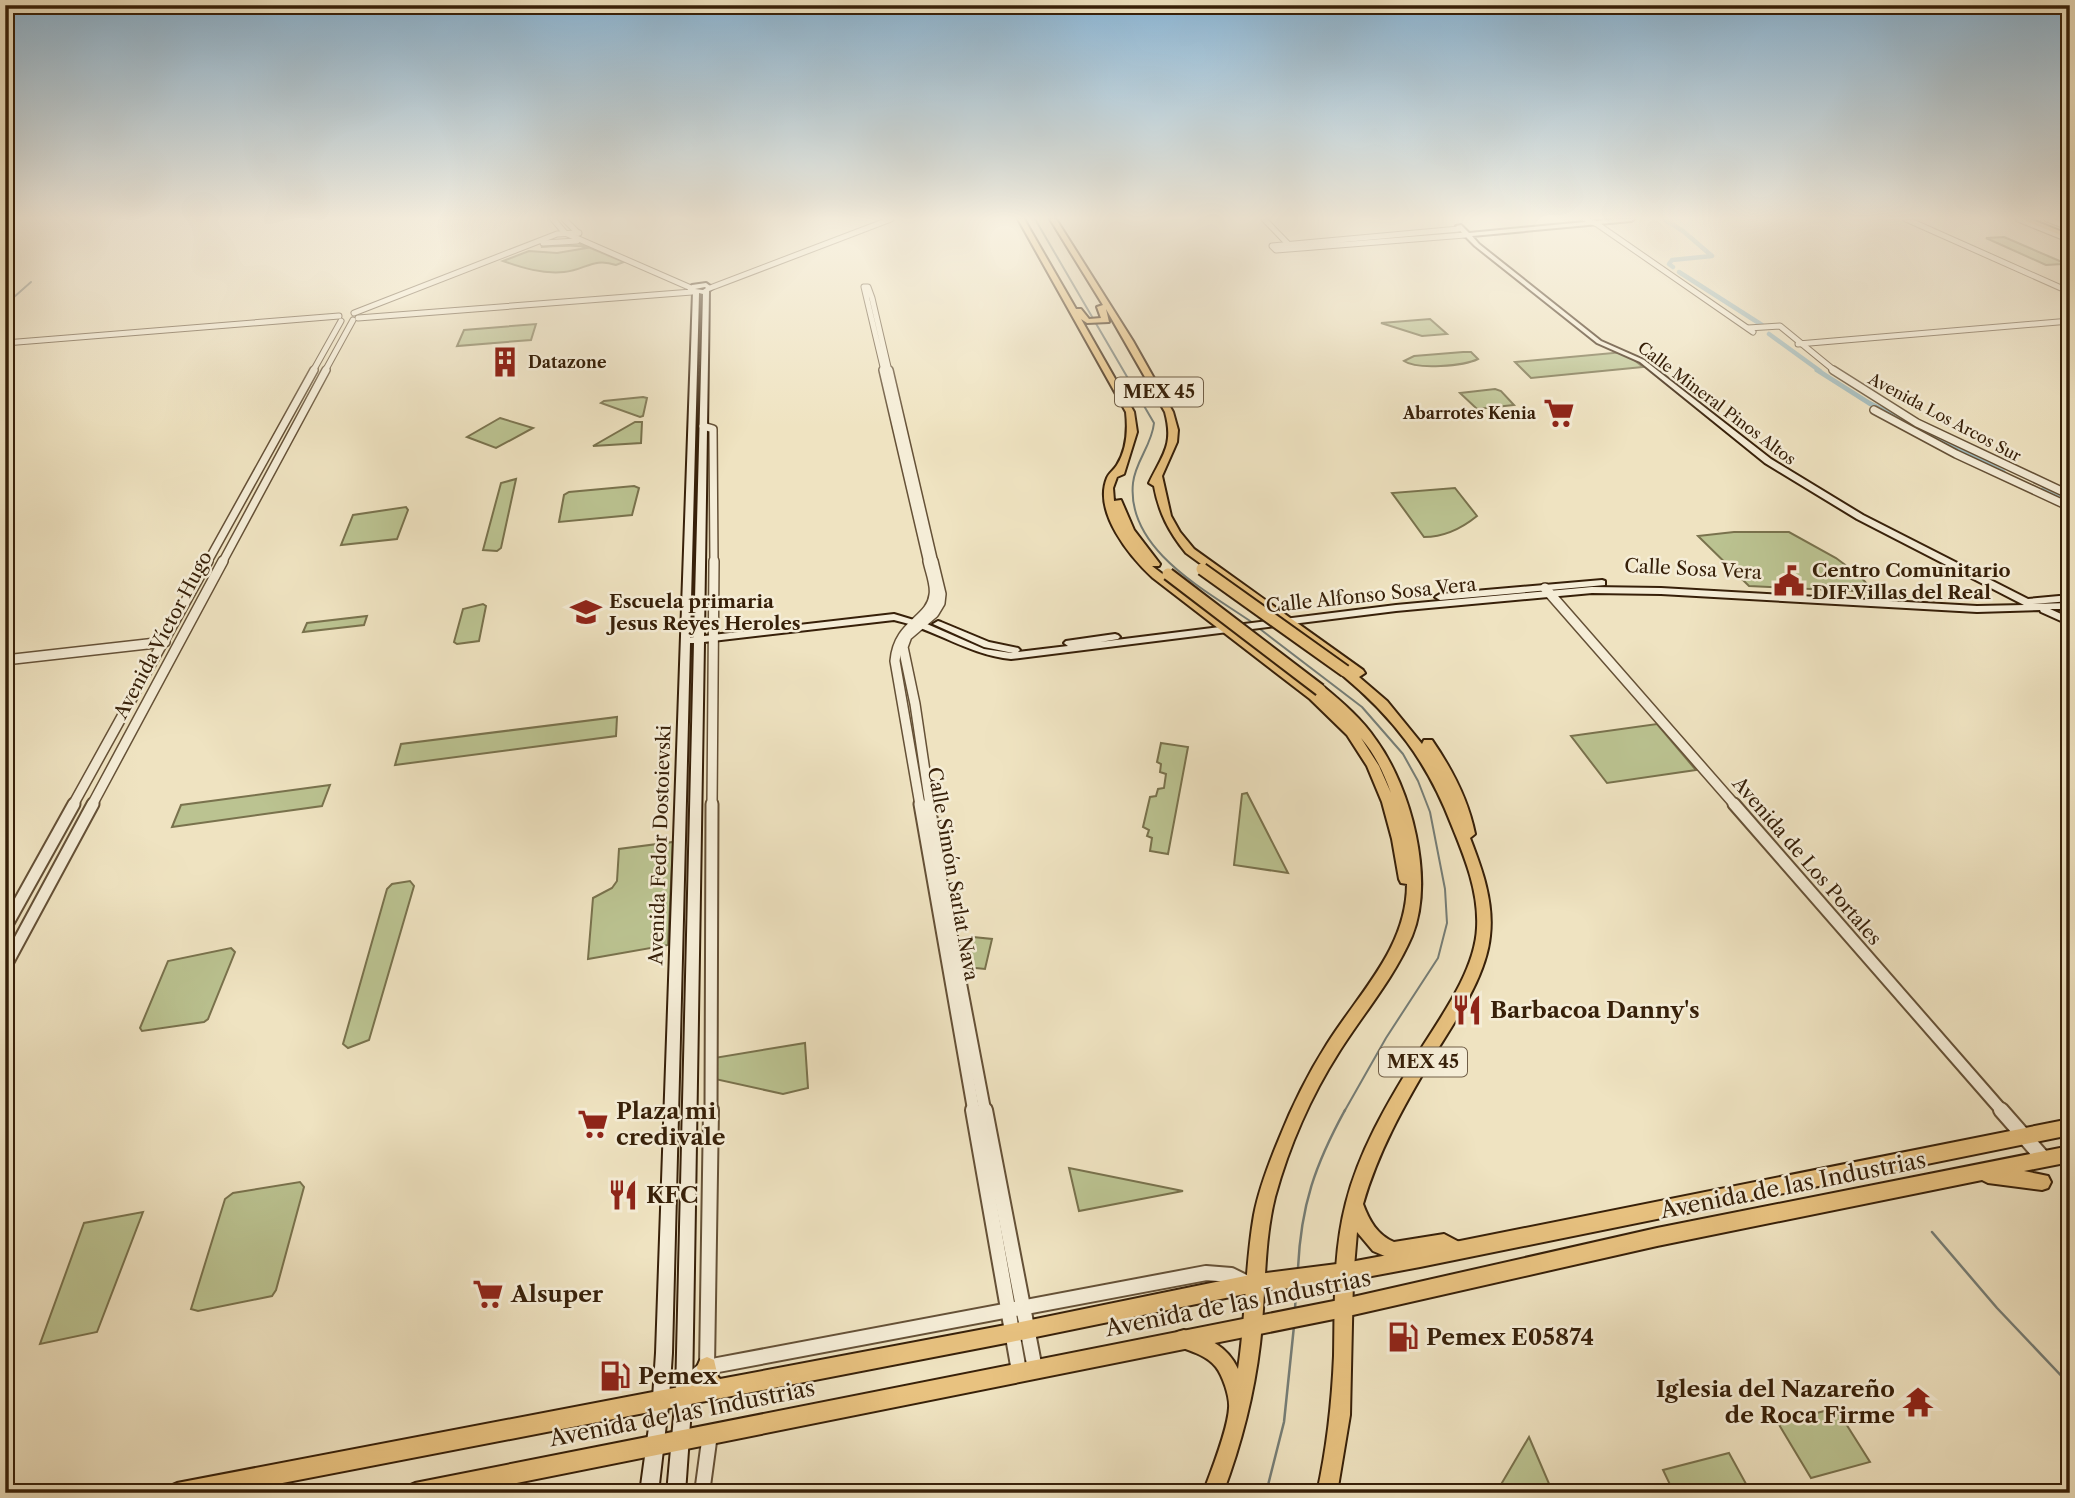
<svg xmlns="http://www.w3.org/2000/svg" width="2075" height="1498" font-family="'Libre Caslon Text',serif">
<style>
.green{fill:#bbc391;stroke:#79724d;stroke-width:2}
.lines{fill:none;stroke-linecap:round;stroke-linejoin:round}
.stream-far1{stroke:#757d76;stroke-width:2}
.stream{stroke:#757d76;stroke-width:2.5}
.canal-far1{stroke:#9fbbbe;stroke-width:4.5}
.canal{stroke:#9fbbbe;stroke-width:5}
.tertiary-far4-casing{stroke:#655137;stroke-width:7}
.tertiary-far3-casing{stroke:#655137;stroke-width:10}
.tertiary-far2-casing{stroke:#655137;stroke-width:12}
.tertiary-far1-casing{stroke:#655137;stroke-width:15}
.tertiary-casing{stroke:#655137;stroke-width:18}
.secondary-casing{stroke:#372009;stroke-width:4}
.primary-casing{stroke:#372009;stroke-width:4}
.trunk-casing{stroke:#372009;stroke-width:4}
.tertiary-far4{stroke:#f5edd7;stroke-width:5}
.tertiary-far3{stroke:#f5edd7;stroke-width:7}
.tertiary-far2{stroke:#f5edd7;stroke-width:9}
.tertiary-far1{stroke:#f5edd7;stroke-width:11}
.tertiary{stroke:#f5edd7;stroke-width:14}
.secondary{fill:#f5edd7;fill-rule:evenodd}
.primary{fill:#e8c280;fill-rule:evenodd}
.trunk{fill:#e8c280;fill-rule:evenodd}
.trunk-bridge-casing{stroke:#372009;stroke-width:15;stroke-linecap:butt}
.trunk-bridge{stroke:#e8c280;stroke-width:11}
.labels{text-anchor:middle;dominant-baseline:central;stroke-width:5;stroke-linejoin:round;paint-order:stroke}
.far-poi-label{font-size:16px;font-weight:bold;fill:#372009;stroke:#f5edd7;text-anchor:start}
.far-street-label{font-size:16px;fill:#372009;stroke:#f5edd7}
.shield{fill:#f5edd7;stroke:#705e47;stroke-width:2}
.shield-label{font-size:18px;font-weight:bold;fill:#372009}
.street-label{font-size:19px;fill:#372009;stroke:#f5edd7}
.poi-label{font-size:19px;font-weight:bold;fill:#372009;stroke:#f5edd7;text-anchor:start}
.near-poi-label{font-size:23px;font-weight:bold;fill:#372009;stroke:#f5edd7;text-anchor:start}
.near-street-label{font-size:23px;fill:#372009;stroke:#f5edd7}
</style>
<rect width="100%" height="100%" fill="#efe3c1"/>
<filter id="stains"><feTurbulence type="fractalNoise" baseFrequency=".00286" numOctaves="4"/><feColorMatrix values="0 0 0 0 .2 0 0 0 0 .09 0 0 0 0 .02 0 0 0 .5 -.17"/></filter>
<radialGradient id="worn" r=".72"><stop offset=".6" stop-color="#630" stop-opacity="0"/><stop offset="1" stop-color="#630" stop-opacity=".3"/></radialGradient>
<g class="green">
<polygon points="2004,237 2062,262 2062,264 2046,265 1986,238"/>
<path d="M576,242L624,262L616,265C593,257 586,270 564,272C542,274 523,268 503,261L529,251L557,253L587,248C579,243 552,247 541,247L551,243Z"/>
<polygon points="1430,319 1447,334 1422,336 1381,323"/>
<polygon points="536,324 531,340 457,346 464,330"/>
<path d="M1463,352H1471L1478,359C1464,366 1417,370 1404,361L1414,356Z"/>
<polygon points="1624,352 1643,367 1531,378 1515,362"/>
<polygon points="1495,389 1501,391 1514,405 1477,409 1460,393"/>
<polygon points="643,397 647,398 643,416 640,417 601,403 604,401"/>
<polygon points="500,418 533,428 496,448 467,437"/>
<polygon points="635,422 642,422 641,443 593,446"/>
<polygon points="516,479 501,548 497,551 483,550 501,483"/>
<polygon points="634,486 639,488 632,515 559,522 564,495 569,492"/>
<path d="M1455,488L1477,516C1461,529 1444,537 1424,537L1392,493Z"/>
<polygon points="406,507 408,510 397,539 341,545 353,515"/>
<polygon points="1734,532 1789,532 1836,558 1860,576 1874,592 1749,586 1698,536"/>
<polygon points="483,604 486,606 479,641 457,644 454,642 463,609"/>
<polygon points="367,616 364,625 303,632 307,623"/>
<polygon points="617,717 616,736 395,765 401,744"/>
<polygon points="1657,724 1696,770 1607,783 1571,736"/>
<polygon points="1161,743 1188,747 1168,854 1150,851 1152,838 1147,836 1149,830 1143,827 1150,797 1156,796 1158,789 1164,788 1166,774 1160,772 1161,764 1157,762"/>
<polygon points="330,785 322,806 172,827 181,805"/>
<polygon points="1247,793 1288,873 1234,865 1242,794"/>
<polygon points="673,842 668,945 588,959 593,898 612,888 617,881 619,849"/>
<polygon points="410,881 414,886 369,1040 348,1048 343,1044 387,889 392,884"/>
<polygon points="973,937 992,939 985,969 966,967"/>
<polygon points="231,948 235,952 208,1019 204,1022 142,1031 140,1028 168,961"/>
<polygon points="805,1043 808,1088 783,1094 715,1079 714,1058"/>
<polygon points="1069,1168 1183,1191 1079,1211"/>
<polygon points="300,1182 304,1187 276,1290 272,1296 198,1311 191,1309 225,1199 233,1193"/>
<polygon points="143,1212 97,1332 40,1344 84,1223"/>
<polygon points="1836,1408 1870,1462 1811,1478 1778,1423"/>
<polygon points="1529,1437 1553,1493 1496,1493"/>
<polygon points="1729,1453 1751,1493 1674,1493 1663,1470"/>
</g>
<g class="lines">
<g class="stream-far1">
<path d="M1035,219L1154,423C1152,445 1135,462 1133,483C1126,550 1207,591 1253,623"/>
<polyline points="5,305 31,282"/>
<polyline points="1260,629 1362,707 1403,754 1418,781 1430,812 1445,889 1447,923 1438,958 1386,1038 1344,1112"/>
</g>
<g class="stream">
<polyline points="1932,1232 1997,1308 2070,1385"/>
<path d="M1298,1268C1301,1205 1315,1165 1345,1110"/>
<polyline points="1295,1310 1296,1288"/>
<polyline points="1266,1493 1284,1422 1294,1326"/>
</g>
<g class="canal-far1">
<polyline points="1665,220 1683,231 1712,256 1672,260 1669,264 1673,267"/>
<polyline points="1679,272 1762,325"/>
<polyline points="1769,334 1820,371"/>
</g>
<g class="canal">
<polyline points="1817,370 1869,403 2003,472"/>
<polyline points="2042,490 2070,503"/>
</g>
<g class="tertiary-far4-casing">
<g id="tertiary-far4">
<polyline points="553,219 565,233 691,288"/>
<polyline points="564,219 578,233"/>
<polyline points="1264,219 1290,246"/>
<polyline points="1585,219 1597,224 1753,332"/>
<polyline points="1906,219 2070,292"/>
<polyline points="2018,219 2070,240"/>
<polyline points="2047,219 2070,228"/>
<polyline points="1459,229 1272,246 1276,250 1465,235"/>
<polyline points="543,243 577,241"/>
<polyline points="710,288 891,219"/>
<polyline points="354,313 557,234 579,233"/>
<polyline points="358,318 692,292"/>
<polyline points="1748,328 1780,326 1835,371"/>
<polyline points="5,343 339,316"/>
<polyline points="1798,344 2070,321"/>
<polyline points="313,371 341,321"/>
<polyline points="325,371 353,320"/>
<polyline points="884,371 864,287 868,287 872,298 889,371"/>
</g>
</g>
<g class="tertiary-far3-casing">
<g id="tertiary-far3">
<polyline points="883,370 928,563"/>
<polyline points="889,370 934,563"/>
<polyline points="1833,370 1917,423 2070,495"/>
<polyline points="1874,410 1956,454 2070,507"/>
<polyline points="703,426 713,429 714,563"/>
<polyline points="207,563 314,370"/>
<polyline points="222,563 326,370"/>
</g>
</g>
<g class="tertiary-far2-casing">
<g id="tertiary-far2">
<polyline points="1545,588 1735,805"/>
<polyline points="5,660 165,642"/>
<polyline points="73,805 208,561"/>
<polyline points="92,805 223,561"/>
<polyline points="712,805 714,561"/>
<path d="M920,805L895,661C898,623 931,621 934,595C936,585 930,571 928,561"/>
<polyline points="930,805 915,704 903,647 907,636 934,613 940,603 941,594 933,561"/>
</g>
</g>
<g class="tertiary-far1-casing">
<g id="tertiary-far1">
<polyline points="920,804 974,1112"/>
<polyline points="929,804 940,876 985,1112"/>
<polyline points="1734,804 2003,1112"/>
<polyline points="5,928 74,804"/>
<polyline points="5,967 93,804"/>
<polyline points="711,1112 712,804"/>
</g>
</g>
<g class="tertiary-casing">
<g id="tertiary">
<polyline points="973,1110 1019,1371"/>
<polyline points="985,1110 1035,1369"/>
<polyline points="2001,1110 2044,1159"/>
<polyline points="707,1367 711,1110"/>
<polyline points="684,1385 707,1367 1206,1273 1231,1275 1247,1283"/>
<polyline points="702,1493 710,1434"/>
</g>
</g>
<g class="secondary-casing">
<g id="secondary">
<path d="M1617,219H1634L1631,221L1472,236L1479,244L1601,341L1644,360L1771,459L1863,515L2028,599L2070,595V601L2033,604L2070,603V609H2050L2070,618V625L2041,612L2040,610L1977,612L1661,594L1592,593L1396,611L1011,659C969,655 935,629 894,620L704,642L692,1394L685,1493H667L676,1394L694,643H690L672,1353L669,1398L658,1493H640L653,1398L656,1353L693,292L688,291V289L692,285L706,283L713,288L709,291L704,636L894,614L927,624L984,649L1011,653H1013L984,647L933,624L938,621L941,622L989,642L1018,648L1020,650L1018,652L1068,646L1064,643L1066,641L1115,634L1118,635L1120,637L1118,639L1100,642L1396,605L1592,587L1661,588L1977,606L2024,605L1857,519L1765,463L1640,362L1597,343L1475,246L1466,237L1463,236V234L1456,226L1461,225L1469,233ZM705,287L706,288L703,290L695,289ZM699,293L703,294L694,637L690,638Z"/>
<polygon points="1602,580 1605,581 1605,585 1440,600 1435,597 1440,594"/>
</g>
</g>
<g class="primary-casing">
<g id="primary">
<polygon points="2022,219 2030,219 2070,235 2070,239"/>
<polygon points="2070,1119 2070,1135 1420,1267 1345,1281 1250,1293 1011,1342 231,1493 167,1493 170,1486 177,1483 700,1383 697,1367 700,1360 707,1357 714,1360 718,1377 720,1379 1011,1324 1250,1275 1345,1263 1420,1249"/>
<polygon points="2070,1146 2070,1162 2024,1171 2048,1176 2051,1182 2048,1188 2042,1190 1988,1183 1982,1180 1657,1246 1344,1317 467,1493 405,1493 408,1486 415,1483 1344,1299 1657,1228"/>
</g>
</g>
<g class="trunk-casing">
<path id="trunk" d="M1018,219H1024L1076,309H1081L1089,319L1101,318L1097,307L1103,305L1050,219H1056L1133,341L1173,412L1178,430L1177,442L1162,476L1171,516L1180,532L1194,549L1363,670L1365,673L1359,677L1387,701L1422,744L1424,740H1432C1452,769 1468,799 1475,834L1470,838C1482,869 1494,902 1490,936C1486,978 1453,1024 1431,1060C1403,1107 1378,1152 1363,1204C1369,1220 1377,1235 1394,1242L1444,1234L1463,1244L1466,1250L1463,1256L1457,1259L1443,1252L1394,1260L1373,1251L1357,1232L1353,1279L1350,1415L1337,1493H1317C1327,1448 1332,1402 1334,1356C1335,1305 1333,1253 1346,1203C1359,1152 1386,1105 1414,1060C1437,1022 1475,973 1477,928C1479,892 1465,858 1452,826C1427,761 1394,718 1341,674L1339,671L1344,668L1186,553C1169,532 1159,513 1154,486L1149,483C1163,454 1174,445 1165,412L1106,309L1109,322L1087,323L1081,319L1134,412L1137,432L1124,474L1117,477L1113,488L1114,501L1121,500L1134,530L1160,564L1159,566H1152L1315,691L1316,687H1324C1343,703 1362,719 1376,740C1411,788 1435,879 1412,936C1394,978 1363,1014 1339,1052C1311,1096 1289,1146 1275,1197C1263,1245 1266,1295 1260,1344C1254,1395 1241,1445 1223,1493H1203C1211,1472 1228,1429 1229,1408C1230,1397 1223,1376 1216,1367C1206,1355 1191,1351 1177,1346L1175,1339L1177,1332L1184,1330C1207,1338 1227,1345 1238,1369C1246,1318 1245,1266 1254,1215C1259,1189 1269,1163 1279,1139C1292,1106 1308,1074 1327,1044C1359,993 1407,948 1407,884L1401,883L1399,879L1392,839L1382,802L1367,766L1347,735L1310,699L1153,578C1130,557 1093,512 1107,478C1109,473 1114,470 1117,465C1127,449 1128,430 1126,412ZM1361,738C1375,754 1384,773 1391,793L1379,766Z"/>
</g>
<use href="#tertiary-far4" class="tertiary-far4"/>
<use href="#tertiary-far3" class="tertiary-far3"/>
<use href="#tertiary-far2" class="tertiary-far2"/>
<use href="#tertiary-far1" class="tertiary-far1"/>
<use href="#tertiary" class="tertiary"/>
<use href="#secondary" class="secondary"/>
<use href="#primary" class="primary"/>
<use href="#trunk" class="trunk"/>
<g class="trunk-bridge-casing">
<g id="trunk-bridge">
<polyline points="1202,569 1345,671"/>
<polyline points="1168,574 1320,690"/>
</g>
</g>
<use href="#trunk-bridge" class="trunk-bridge"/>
</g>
<linearGradient id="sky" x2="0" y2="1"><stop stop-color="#8bb7d7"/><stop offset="0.51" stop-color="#f8f2e3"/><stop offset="1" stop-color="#f8f2e3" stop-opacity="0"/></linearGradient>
<rect width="2075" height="428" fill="url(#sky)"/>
<defs>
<g id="building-bare" transform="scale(2.415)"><path d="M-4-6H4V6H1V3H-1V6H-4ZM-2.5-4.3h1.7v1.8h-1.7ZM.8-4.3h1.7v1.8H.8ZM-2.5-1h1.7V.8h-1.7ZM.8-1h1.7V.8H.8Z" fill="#8f2418" stroke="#f5edd7" stroke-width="2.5" paint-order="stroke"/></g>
<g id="supermarket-bare" transform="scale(2.415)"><path d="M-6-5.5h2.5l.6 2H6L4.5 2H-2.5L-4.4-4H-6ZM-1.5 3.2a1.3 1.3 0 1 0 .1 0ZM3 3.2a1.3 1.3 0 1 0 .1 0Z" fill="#8f2418" stroke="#f5edd7" stroke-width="2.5" paint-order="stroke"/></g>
<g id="civic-bare" transform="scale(2.415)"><path d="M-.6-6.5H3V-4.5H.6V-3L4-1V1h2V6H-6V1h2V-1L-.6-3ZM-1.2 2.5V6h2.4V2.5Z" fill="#8f2418" stroke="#f5edd7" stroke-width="2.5" paint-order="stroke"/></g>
<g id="school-bare" transform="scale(2.415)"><path d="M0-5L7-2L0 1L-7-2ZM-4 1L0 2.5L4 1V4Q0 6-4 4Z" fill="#8f2418" stroke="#f5edd7" stroke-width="2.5" paint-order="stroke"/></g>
<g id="restaurant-bare" transform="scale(2.415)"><path d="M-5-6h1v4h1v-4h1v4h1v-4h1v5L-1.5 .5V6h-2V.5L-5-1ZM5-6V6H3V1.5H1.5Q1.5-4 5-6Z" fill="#8f2418" stroke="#f5edd7" stroke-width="2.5" paint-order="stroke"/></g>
<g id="fuel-bare" transform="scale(2.415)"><path d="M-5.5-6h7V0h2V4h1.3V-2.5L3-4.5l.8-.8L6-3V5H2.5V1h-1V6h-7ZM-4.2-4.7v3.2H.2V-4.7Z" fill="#8f2418" stroke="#f5edd7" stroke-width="2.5" paint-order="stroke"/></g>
<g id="temple-bare" transform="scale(2.415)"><path d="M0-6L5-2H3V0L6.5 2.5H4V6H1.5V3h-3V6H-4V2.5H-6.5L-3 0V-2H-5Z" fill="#8f2418" stroke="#f5edd7" stroke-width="2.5" paint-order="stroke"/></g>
</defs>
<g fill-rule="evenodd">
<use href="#building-bare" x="505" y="362"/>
<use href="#supermarket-bare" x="1559" y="413"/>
<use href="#civic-bare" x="1789" y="581"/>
<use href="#school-bare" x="586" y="612"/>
<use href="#restaurant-bare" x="1467" y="1010"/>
<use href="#supermarket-bare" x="593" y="1124"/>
<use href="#restaurant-bare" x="623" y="1195"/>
<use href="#supermarket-bare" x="488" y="1294"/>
<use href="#fuel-bare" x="1403" y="1337"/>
<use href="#fuel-bare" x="615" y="1376"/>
<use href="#temple-bare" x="1918" y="1402"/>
</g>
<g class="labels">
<g class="far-poi-label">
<text x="528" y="362">Datazone</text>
<text x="1536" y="413" text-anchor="end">Abarrotes Kenia</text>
</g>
<g class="far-street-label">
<text transform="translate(1717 403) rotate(37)">Calle Mineral Pinos Altos</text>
<text transform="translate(1945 417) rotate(28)">Avenida Los Arcos Sur</text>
</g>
<g class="shield">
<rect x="1115" y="377.5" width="88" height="29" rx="5"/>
<rect x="1379" y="1047.5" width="88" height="29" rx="5"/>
</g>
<g class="shield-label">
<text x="1159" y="392">MEX 45</text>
<text x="1423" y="1062">MEX 45</text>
</g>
<g class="street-label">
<text transform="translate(1693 569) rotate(3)">Calle Sosa Vera</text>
<text transform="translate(1371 595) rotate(-6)">Calle Alfonso Sosa Vera</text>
<text transform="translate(163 635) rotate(-62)">Avenida Víctor Hugo</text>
<text transform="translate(660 845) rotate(-88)">Avenida Fedor Dostoievski</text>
<text transform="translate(1807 861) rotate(49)">Avenida de Los Portales</text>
<text transform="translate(953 874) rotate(80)">Calle Simón Sarlat Nava</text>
</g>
<g class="poi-label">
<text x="1812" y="570">Centro Comunitario<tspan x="1812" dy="22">DIF Villas del Real</tspan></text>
<text x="609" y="601">Escuela primaria<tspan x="609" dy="22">Jesus Reyes Heroles</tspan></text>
</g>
<g class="near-poi-label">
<text x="1490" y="1010">Barbacoa Danny's</text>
<text x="616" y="1111">Plaza mi<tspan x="616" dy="26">credivale</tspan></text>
<text x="646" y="1195">KFC</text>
<text x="511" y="1294">Alsuper</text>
<text x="1426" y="1337">Pemex E05874</text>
<text x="638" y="1376">Pemex</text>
<text x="1895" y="1389" text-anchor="end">Iglesia del Nazareño<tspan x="1895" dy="26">de Roca Firme</tspan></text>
</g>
<g class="near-street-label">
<text transform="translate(1793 1185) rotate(-11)">Avenida de las Industrias</text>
<text transform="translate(1238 1303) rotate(-11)">Avenida de las Industrias</text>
<text transform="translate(682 1413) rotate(-11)">Avenida de las Industrias</text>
</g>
</g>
<rect width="2075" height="1498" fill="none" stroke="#efe3c1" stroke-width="28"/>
<rect x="7" y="7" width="2061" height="1484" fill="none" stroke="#372009" stroke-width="3.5"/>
<rect x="14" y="14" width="2047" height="1470" fill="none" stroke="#372009" stroke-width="2"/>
<rect width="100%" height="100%" filter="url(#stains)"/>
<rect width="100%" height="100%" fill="url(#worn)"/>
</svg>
